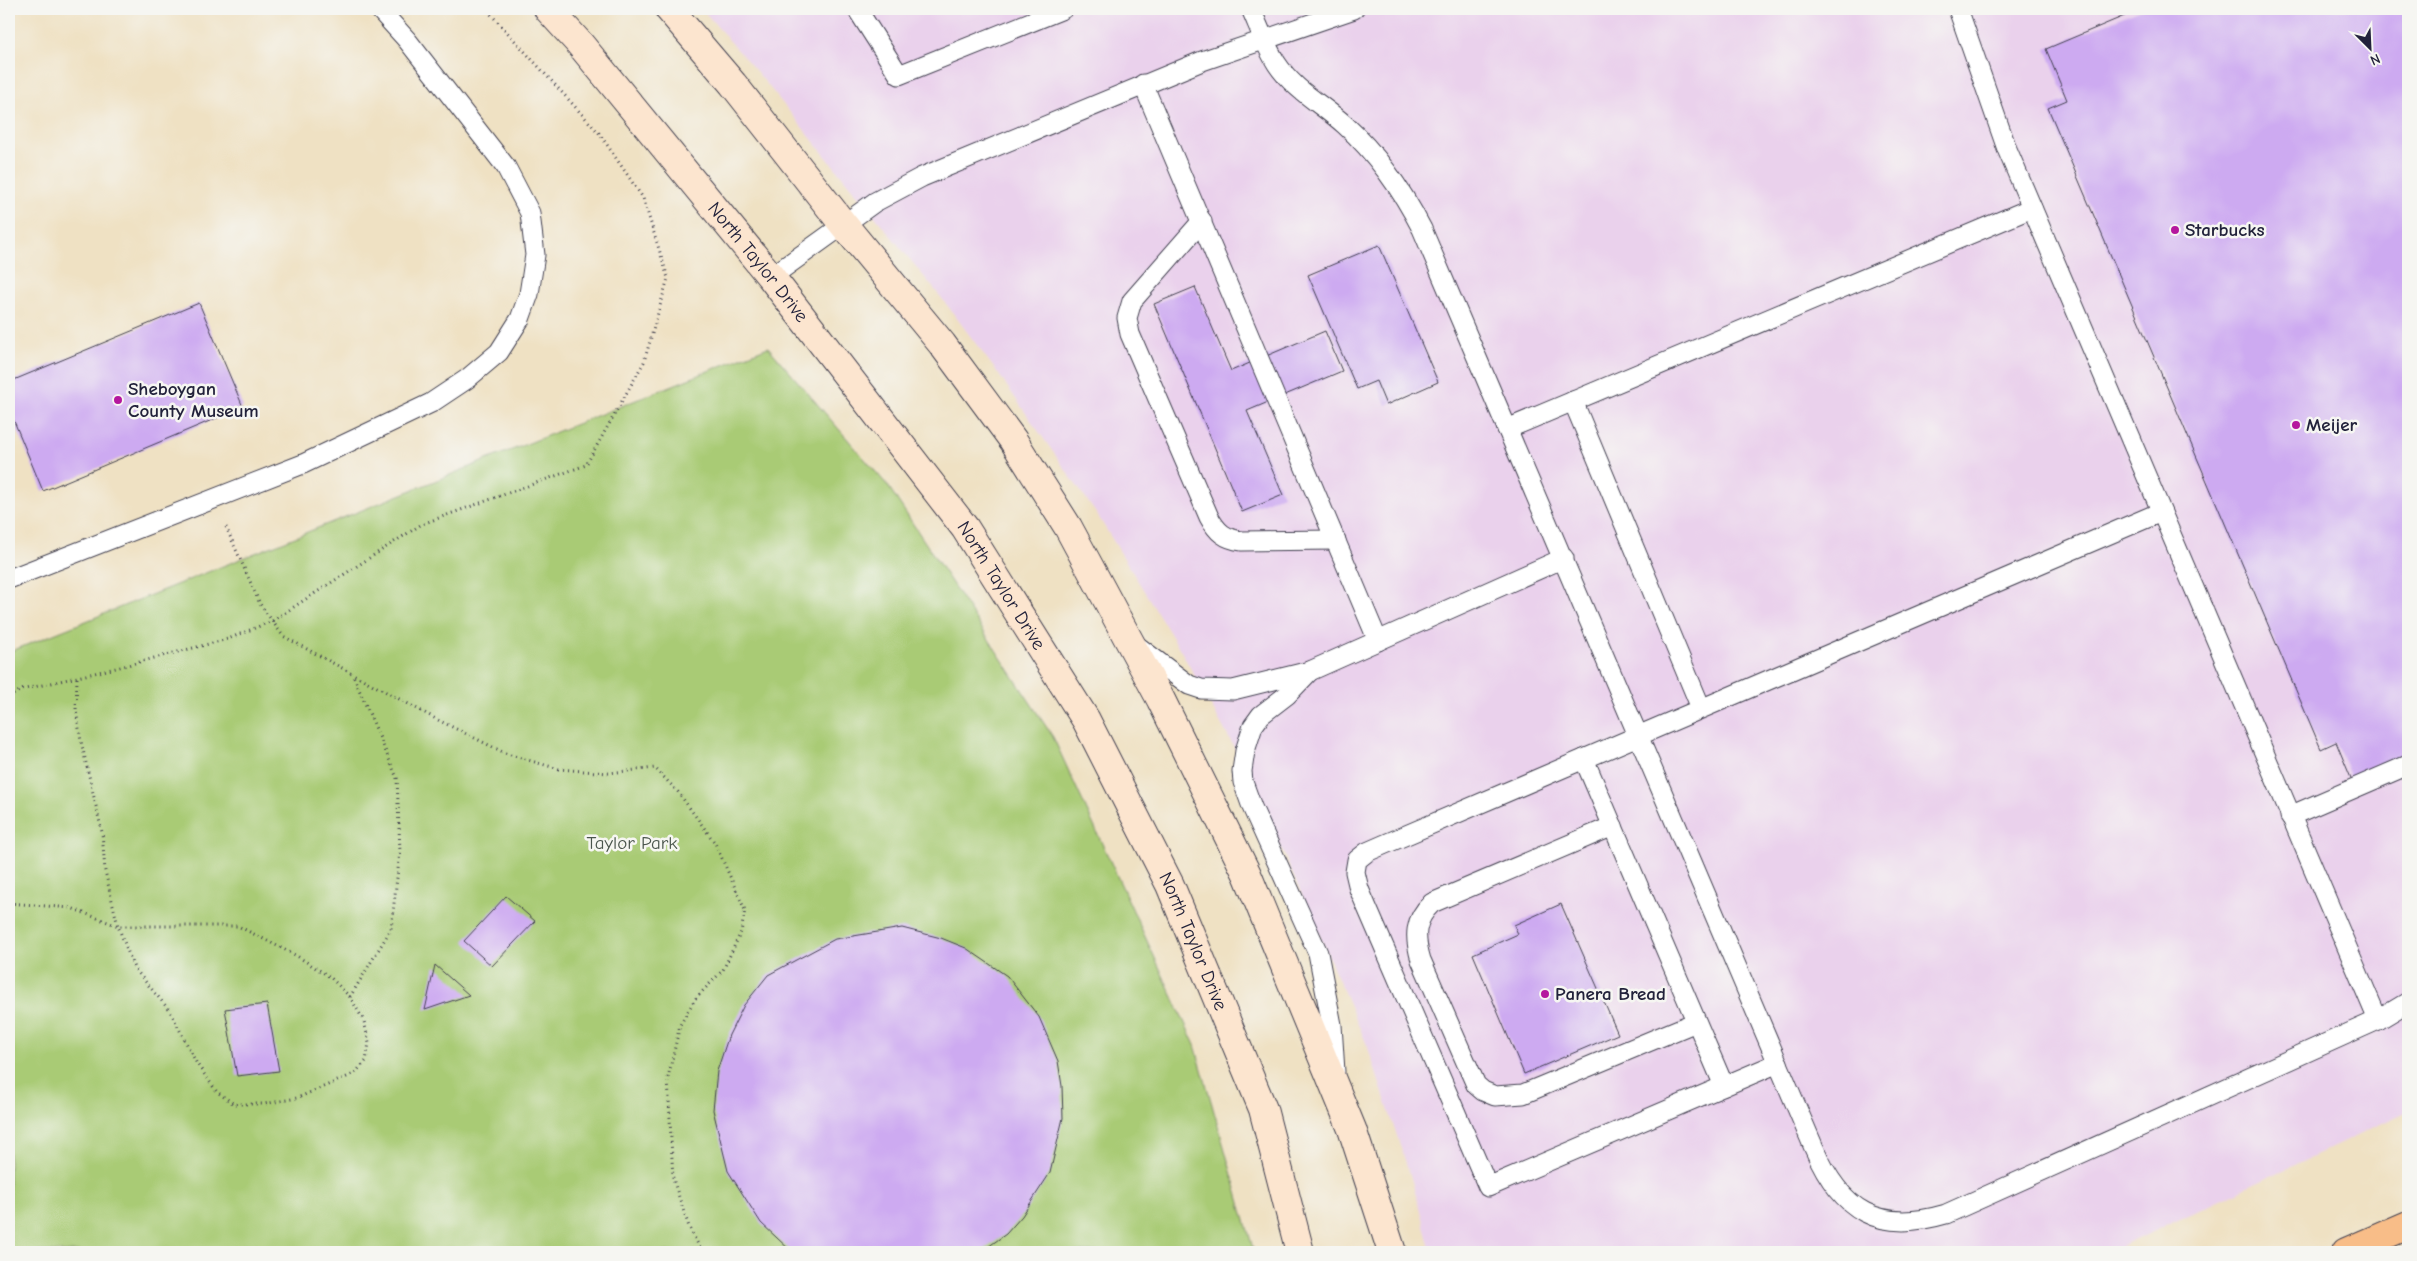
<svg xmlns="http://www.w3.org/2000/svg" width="2417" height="1261" font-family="'Comic Neue',sans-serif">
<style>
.built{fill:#ead1ec}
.green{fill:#a9cb74;stroke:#667658}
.building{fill:#cdaaf1}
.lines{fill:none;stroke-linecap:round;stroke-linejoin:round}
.service-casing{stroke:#413f4f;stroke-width:21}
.secondary-casing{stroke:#413f4f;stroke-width:30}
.motorway-casing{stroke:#413f4f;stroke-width:30}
.path{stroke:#413f4f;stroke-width:3;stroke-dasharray:1 4;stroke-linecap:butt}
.service{stroke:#fff;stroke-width:19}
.secondary{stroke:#fce5cf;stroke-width:28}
.motorway{stroke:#f8bd88;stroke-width:28}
.poi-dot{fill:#b5179e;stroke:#f6f6f2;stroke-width:2}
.labels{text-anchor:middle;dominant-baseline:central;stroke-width:5;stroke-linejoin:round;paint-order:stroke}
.poi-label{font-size:19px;font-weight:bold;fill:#22223b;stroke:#f6f6f2;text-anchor:start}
.street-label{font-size:19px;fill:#22223b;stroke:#f6f6f2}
.park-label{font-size:19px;fill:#4a554c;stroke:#f6f6f2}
</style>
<rect width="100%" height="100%" fill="#f6f6f2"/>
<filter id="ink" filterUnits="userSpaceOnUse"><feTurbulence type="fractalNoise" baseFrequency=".02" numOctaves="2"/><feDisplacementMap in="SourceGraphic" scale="10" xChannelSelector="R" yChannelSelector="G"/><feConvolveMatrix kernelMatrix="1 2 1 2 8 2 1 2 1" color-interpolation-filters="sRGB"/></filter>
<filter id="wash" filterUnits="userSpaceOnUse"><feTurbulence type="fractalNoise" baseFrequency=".0096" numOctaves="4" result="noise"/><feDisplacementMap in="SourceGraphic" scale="20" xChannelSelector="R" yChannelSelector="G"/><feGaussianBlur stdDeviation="1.12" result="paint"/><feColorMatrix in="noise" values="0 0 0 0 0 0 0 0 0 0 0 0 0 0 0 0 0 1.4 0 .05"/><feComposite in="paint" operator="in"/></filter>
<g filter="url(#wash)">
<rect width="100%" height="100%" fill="#efe1c3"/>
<polygon class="built" points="702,9 2408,9 2408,1112 2110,1252 1431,1252 1412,1181 1367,1045 1251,778 1181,651 1098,516 997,372 944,301 757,72"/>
<polygon class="green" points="768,347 888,486 1053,737 1195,1045 1254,1252 9,1252 9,652"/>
<g id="blocks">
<g class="building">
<polygon points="2141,9 2408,9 2408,760 2353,783 2336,742 2321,749 2048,108 2067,100 2046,49"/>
<polygon points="1379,245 1438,382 1386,405 1376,381 1357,389 1308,275"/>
<polygon points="1195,287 1231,371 1325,331 1342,371 1247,411 1283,495 1242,512 1154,304"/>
<polygon points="199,303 243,407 43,491 9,409 9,382"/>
<polygon points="506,896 535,921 492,966 464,941"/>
<polygon points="1561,904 1618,1034 1524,1074 1473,954 1518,934 1514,925"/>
<polygon points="902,928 941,938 966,948 1007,976 1039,1017 1058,1061 1062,1086 1063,1118 1050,1173 1022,1216 1006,1234 981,1252 792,1252 761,1223 728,1171 713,1110 717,1071 729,1035 744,1005 768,975 835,939"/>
<polygon points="435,965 469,995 425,1010"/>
<polygon points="267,1004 279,1071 237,1076 225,1009"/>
</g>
</g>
</g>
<g filter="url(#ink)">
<use href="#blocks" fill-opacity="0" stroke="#413f4f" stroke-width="1"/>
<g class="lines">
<g class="service-casing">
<g id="service">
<polyline points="857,9 899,75 1063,9"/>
<path d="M1251,9C1259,27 1266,47 1277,64C1294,90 1323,105 1345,125C1377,154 1403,192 1422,229L1814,1148C1841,1211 1878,1234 1946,1214L2378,1020L2408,1002"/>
<polyline points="1958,9 2007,149 2378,1020"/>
<polyline points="1143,84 1378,641"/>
<path d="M1202,221L1132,301L1127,318L1130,334L1209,517C1217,532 1225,539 1242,541L1336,540"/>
<polyline points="771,277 875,202 922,177 1202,61 1354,9"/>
<polyline points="1573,401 1701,708"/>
<polyline points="1507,429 2032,208"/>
<polyline points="9,579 303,464 431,403 467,379 499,352 520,319 529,294 535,255 530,213 506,167 407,40 379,9"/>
<polyline points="1136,645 1189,685 1201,689 1233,690 1310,671 1564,558"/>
<polyline points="1310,671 1287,695 1261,715 1253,726 1245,751 1242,771 1243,782 1252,807 1318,953 1332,1025 1335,1072"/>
<polyline points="1584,759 1724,1086"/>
<polyline points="2290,816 2408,765"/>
<path d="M1613,826L1432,903C1414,920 1414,937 1421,960L1476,1085L1483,1091L1495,1096L1523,1094L1696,1022"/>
<polyline points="1778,1063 1488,1187 1359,889 1355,872 1357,860 1367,852 1383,845 2161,512"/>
</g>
</g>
<g class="secondary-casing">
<g id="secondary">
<path id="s1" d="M548,9L580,44L771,277L965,528L1086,720L1170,885L1263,1109L1300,1252"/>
<polyline points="669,9 733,84 843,224 942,344 1013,440 1068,527 1161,700 1247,874 1352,1129 1392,1252"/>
</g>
</g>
<g class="motorway-casing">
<polyline id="motorway" points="2346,1252 2408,1225"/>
</g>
<g class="path">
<polyline points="226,527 260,604 283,636 318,655 436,719 507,754 559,769 608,773 655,768 678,792 715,843 745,910 741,932 723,970 695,999 680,1025 668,1078 673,1179 689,1227 702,1252"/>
<polyline points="9,697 21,690 116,668 228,639 272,621 422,524 586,465 644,362 668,278 643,198 599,133 486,9"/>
<polyline points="9,903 71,908 118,926 238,926 297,956 330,977 350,997 364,1021 369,1043 366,1061 354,1074 297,1098 264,1104 234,1104 217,1092 197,1064 170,1011 134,968 118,926 105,871 102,832 81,741 76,710 77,678"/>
<polyline points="350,997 391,929 400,852 397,778 352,673"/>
</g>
<use href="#service" class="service"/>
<use href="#secondary" class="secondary"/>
<use href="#motorway" class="motorway"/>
</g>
</g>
<g class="poi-dot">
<circle cx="2175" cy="230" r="5"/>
<circle cx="118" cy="400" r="5"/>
<circle cx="2296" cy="425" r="5"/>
<circle cx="1545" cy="994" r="5"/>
</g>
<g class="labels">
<g class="poi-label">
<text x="2185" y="230">Starbucks</text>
<text x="128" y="389">Sheboygan<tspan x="128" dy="22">County Museum</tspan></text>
<text x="2306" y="425">Meijer</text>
<text x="1555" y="994">Panera Bread</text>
</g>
<g class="street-label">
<text stroke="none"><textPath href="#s1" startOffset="329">North Taylor Drive</textPath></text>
<text stroke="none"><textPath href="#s1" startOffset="734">North Taylor Drive</textPath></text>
<text stroke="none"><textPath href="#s1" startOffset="1139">North Taylor Drive</textPath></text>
</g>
<g class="park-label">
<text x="632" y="843">Taylor Park</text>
</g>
</g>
<rect width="2417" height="1261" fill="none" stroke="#f6f6f2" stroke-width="30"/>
<g transform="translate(2370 48) rotate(156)" stroke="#f6f6f2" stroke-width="4" paint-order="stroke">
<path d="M0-4L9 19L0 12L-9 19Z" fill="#22223b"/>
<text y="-8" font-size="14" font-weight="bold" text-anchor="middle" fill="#22223b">N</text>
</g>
</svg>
